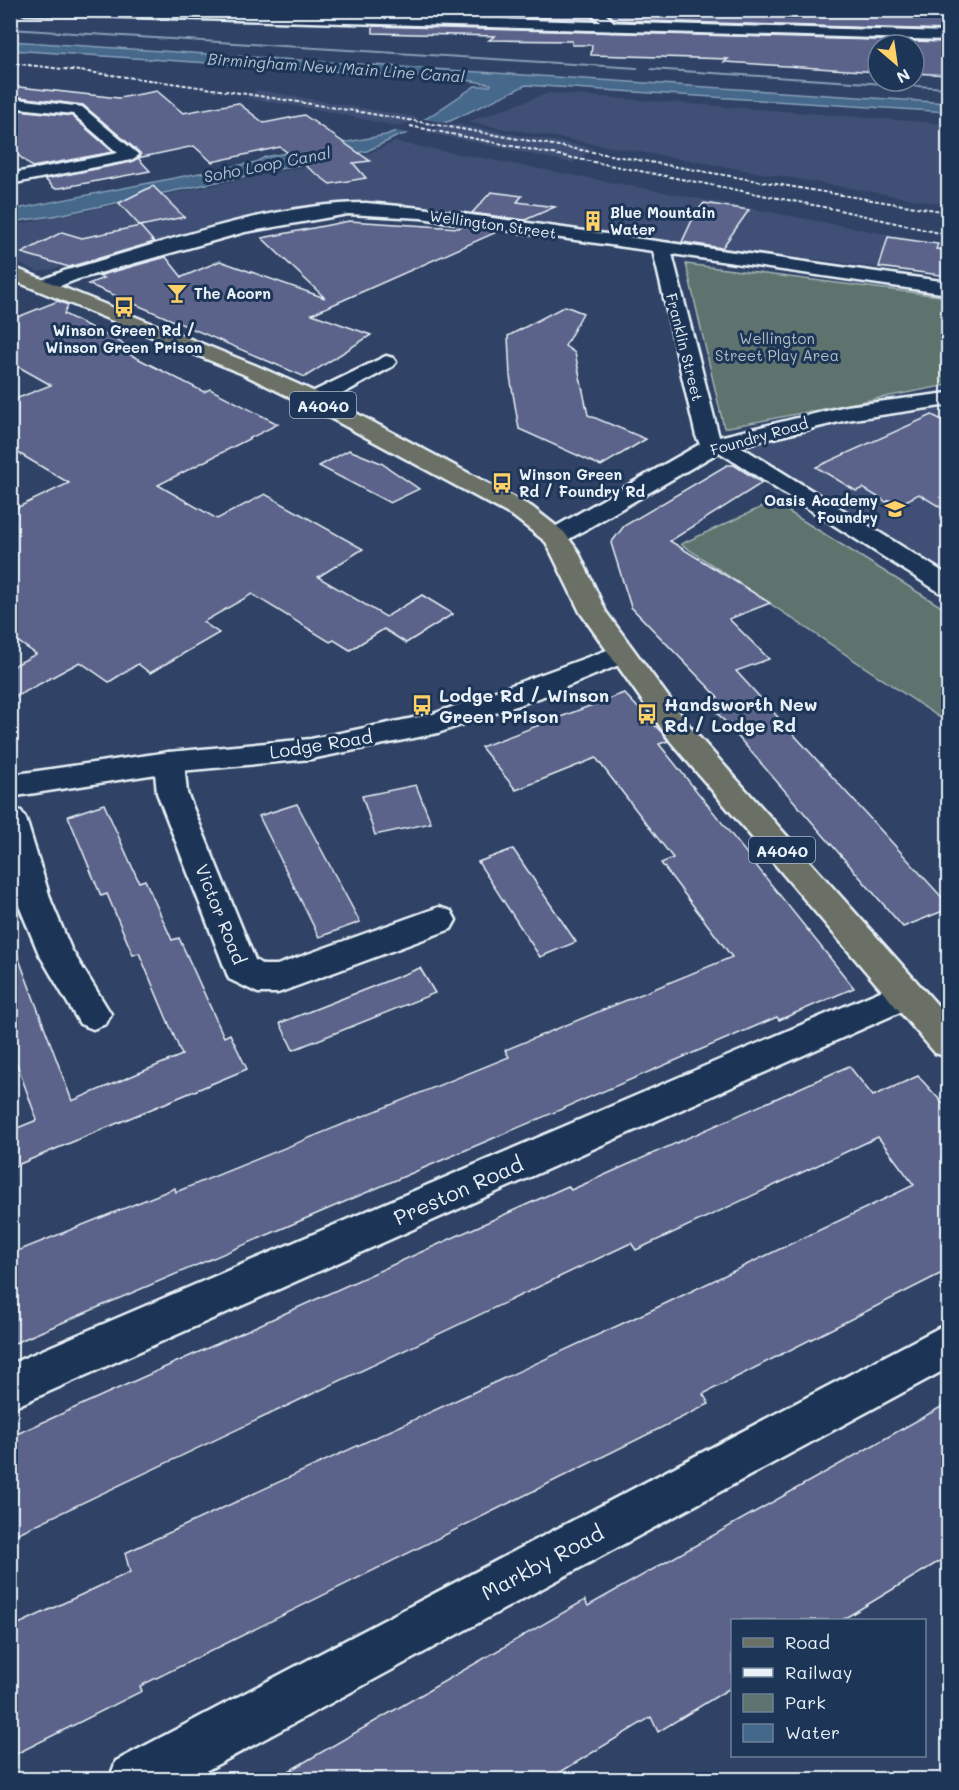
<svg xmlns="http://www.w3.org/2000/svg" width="959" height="1790" font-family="Mali,sans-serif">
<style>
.built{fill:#405074}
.green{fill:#5e736e;stroke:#a3b2b3;stroke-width:1.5}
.water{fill:#44688b;stroke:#869fb7;stroke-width:1.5}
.pier{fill:#304366}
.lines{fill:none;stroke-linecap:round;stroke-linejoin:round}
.stream{fill:#869fb7;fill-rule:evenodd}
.building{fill:#5c638a;stroke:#e8f1f8;stroke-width:1.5}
.minor-casing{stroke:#e8f1f8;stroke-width:5}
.tertiary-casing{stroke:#e8f1f8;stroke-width:5}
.secondary-casing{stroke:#e8f1f8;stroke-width:5}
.primary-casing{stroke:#e8f1f8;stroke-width:5}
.minor{fill:#1d3557;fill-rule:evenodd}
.tertiary{fill:#1d3557;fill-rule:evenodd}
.secondary{fill:#1d3557;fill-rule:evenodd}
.primary{fill:#6b7065;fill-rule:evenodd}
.rail{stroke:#e8f1f8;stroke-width:2;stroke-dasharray:4 2;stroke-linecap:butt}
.labels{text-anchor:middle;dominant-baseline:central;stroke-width:6;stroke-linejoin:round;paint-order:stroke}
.far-poi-label{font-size:15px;font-weight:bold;fill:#e8f1f8;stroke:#1d3557;text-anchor:start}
.far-street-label{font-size:15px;fill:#e8f1f8;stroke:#1d3557}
.far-park-label{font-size:15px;fill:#b1bfc1;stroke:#1d3557}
.far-water-label{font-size:16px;font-style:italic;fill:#afc1d2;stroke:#1d3557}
.shield{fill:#1d3557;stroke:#abb9c8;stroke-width:1.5}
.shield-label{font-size:16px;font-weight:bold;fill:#e8f1f8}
.poi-label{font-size:18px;font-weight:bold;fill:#e8f1f8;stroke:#1d3557;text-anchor:start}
.street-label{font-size:18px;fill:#e8f1f8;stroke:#1d3557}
.near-street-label{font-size:21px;fill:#e8f1f8;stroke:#1d3557}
</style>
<rect width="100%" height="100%" fill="#304366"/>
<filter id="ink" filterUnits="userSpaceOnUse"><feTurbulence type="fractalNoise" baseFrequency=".0167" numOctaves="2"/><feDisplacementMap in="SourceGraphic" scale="12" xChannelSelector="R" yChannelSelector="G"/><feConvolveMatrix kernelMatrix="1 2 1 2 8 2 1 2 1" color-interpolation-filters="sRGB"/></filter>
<g filter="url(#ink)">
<g class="built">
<polygon points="258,90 500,132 594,148 573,163 320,110 246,98"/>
<polygon points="549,93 948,124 948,205 467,122"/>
<polygon points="395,142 940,244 948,246 948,276 399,208 301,211 39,272 11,260 10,226 365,155"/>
<polygon points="931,406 948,415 948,572 734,446 849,417"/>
</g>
<g class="green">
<polygon points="686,264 948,297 948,385 724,428"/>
<polygon points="773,502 948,611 948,723 681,544"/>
</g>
<polygon class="water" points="10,41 948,103 948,112 526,85 450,121 398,136 367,151 53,216 11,222 11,210 256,162 265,157 386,135 427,118 475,86 490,86 491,84 466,80 11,50"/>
<polygon class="pier" points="420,118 452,124 415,135 391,130"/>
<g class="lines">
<g class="stream">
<polygon points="10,28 637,67 639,68 637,69 10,30"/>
<polygon points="651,68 948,87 948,89 650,70"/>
</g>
</g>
<g class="building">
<polygon points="373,10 441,10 440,15 373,13"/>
<polygon points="458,10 493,10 497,15 585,10 595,20 457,16"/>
<polygon points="605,10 651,15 692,10 948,10 948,30 615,20"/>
<polygon points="373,26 948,42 948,75 914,73 914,45 878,45 878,72 724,62 728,59 591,55 592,45 572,45 572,41 489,40 495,36 373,33"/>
<polygon points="10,86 119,98 157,91 183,113 238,103 264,123 304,115 370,161 353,163 366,178 330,184 280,147 212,162 194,146 138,158 140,153 83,105 10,96"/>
<polygon points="10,109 72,116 113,152 32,167 10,148"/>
<polygon points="138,158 150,171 60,188 54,188 45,179 131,162"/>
<polygon points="153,186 184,217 140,226 119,203"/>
<polygon points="491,192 522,196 517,202 555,207 525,220 472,213"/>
<polygon points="704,203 749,210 722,248 682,242 695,214"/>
<polygon points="349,221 459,228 461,226 499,231 312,314 371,335 305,377 88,284 104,278 98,276 166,257 182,277 220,261 325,298 262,238"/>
<polygon points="140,226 154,242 69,267 22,253 62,232 82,238"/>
<polygon points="888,237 938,244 936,249 948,250 948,276 879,267"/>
<polygon points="58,301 68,305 64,314 124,344 118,347 127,353 204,392 210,389 278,424 158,485 217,519 265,494 363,549 318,577 386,617 422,595 453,614 406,643 384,629 350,650 334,640 330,642 252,594 203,622 219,633 150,673 138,664 109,682 80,662 10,700 10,668 36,654 10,636 10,511 69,483 10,448 10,401 51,385 10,362 10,320"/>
<polygon points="565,306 583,313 565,346 575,353 588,415 646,439 601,466 519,429 510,376 508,336"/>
<polygon points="932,415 948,423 948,512 919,494 898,505 890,500 886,502 863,488 856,491 816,467"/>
<polygon points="349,450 381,463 419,489 390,503 319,466"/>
<polygon points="727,465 734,465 762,483 670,541 770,603 729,619 769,659 736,671 948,904 948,909 903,927 707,701 718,697 631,607 611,543 624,526"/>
<polygon points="624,693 663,734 668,741 659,744 854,988 779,1020 777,1017 10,1345 10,1254 175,1188 176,1192 509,1057 505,1050 732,957 661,863 673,858 596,758 516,790 481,747"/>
<polygon points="416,785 431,823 375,835 362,796"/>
<polygon points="104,804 139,882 145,880 172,940 179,938 224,1037 230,1034 247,1069 10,1168 10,1131 37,1120 10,1045 10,943 13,943 72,1101 182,1055 139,953 133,955 107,894 101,896 68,816"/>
<polygon points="297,804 360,922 319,937 259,816"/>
<polygon points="513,849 576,942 540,957 478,862"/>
<polygon points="420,968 435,993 293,1050 280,1023"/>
<polygon points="849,1066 873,1096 918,1076 948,1109 948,1270 703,1394 709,1404 140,1686 142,1691 10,1757 10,1628 130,1572 125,1553 656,1308 914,1185 878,1137 636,1250 631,1243 10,1537 10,1437 568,1186 571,1190"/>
<polygon points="948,1403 948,1556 842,1620 732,1620 732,1687 658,1732 651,1717 549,1779 275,1779 585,1600 588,1606"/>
</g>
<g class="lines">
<g class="minor-casing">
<g id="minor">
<polygon points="443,10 456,10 453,25 443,25 441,22"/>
<polygon points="587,10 601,10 619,27 612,31"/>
<polygon points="10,98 82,107 139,155 131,160 10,184 10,174 118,153 73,114 10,107"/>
<path d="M366,203L421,208L948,282V294L672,254L719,437L847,406L948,393V405L847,420L740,446L948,575V594L939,592L719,452L564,542L555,544L546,542L543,537L546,532L700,444L696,436L653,251L421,218L348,214L245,232L78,279L44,292L34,286L37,282L64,271C157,245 269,203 366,203Z"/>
<polygon points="386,356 393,358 396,362 393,366 322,405 306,405 303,400 306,395"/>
<polygon points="169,752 180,755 184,762 187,793 255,960 263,965 277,965 439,907 451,911 456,920 451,929 278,993 258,993 229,979 157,793 154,762 158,755"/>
<polygon points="10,808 21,811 26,819 51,901 71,949 111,1014 106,1024 93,1029 80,1024 39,954 17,901 10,876"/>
<polygon points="906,980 918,984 924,994 918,1004 10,1409 10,1364"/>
<polygon points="948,1323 948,1368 189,1780 109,1780 116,1761"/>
</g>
</g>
<g class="tertiary-casing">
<polygon id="tertiary" points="621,645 631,648 635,654 631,660 539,698 438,733 311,759 169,772 10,797 10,775 169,752 311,739 433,714"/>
</g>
<g class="secondary-casing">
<polygon id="secondary" points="19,10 182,10 948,32 948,40 25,14"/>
</g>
<g class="primary-casing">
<polygon id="primary" points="10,266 257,366 322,395 532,507 564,532 578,551 606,612 691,728 948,1017 948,1057 935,1053 671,742 580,612 546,542 514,517 306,405 243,374 10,279"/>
</g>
<use href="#minor" class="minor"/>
<use href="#tertiary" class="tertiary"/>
<use href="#secondary" class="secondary"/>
<use href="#primary" class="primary"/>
<g class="rail">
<path d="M10,63C325,97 635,164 948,212"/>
<polyline points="410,126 839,210 948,235"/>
</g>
</g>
</g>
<defs>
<g id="building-bare" transform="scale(1.62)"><path d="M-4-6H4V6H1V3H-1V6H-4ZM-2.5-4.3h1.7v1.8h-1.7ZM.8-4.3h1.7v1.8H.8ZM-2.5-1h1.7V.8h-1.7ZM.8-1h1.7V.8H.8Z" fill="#ffd166" stroke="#1d3557" stroke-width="2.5" paint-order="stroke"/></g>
<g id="bar-bare" transform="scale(1.62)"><path d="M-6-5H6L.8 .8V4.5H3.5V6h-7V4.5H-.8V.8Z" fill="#ffd166" stroke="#1d3557" stroke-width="2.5" paint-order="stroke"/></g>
<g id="bus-bare" transform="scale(1.62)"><path d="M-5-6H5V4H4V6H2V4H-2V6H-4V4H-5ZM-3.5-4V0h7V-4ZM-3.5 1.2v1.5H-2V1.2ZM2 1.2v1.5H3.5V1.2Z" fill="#ffd166" stroke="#1d3557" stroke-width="2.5" paint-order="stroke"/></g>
<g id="school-bare" transform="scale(1.62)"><path d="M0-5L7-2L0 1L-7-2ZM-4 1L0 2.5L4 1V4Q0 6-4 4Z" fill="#ffd166" stroke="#1d3557" stroke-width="2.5" paint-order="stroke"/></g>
</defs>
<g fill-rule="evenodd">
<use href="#building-bare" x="593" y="221"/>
<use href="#bar-bare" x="177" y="293"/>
<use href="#bus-bare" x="124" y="307"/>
<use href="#bus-bare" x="502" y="483"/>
<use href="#school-bare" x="895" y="509"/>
<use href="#bus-bare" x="422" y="705"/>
<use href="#bus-bare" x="647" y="714"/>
</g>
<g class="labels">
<g class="far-poi-label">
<text x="610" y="212">Blue Mountain<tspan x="610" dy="17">Water</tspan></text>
<text x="194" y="293">The Acorn</text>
<text x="124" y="330" text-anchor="middle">Winson Green Rd /<tspan x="124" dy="17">Winson Green Prison</tspan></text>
<text x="519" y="474">Winson Green<tspan x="519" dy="17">Rd / Foundry Rd</tspan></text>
<text x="878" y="500" text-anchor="end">Oasis Academy<tspan x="878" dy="17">Foundry</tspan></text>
</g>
<g class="far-street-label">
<text transform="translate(493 224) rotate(8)">Wellington Street</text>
<text transform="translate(685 347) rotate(76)">Franklin Street</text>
<text transform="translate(759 436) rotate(-16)">Foundry Road</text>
</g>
<g class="far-park-label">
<text x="777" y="338">Wellington<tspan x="777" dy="17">Street Play Area</tspan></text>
</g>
<g class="far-water-label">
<text transform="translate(336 67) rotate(4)">Birmingham New Main Line Canal</text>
<text transform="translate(267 164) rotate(-11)">Soho Loop Canal</text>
</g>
<g class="shield">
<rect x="290" y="392" width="66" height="26" rx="4.5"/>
<rect x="749" y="837" width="66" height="26" rx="4.5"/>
</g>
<g class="shield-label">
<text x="323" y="405">A4040</text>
<text x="782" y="850">A4040</text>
</g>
<g class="poi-label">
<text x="439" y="695">Lodge Rd / Winson<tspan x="439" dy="21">Green Prison</tspan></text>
<text x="664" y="704">Handsworth New<tspan x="664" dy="21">Rd / Lodge Rd</tspan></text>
</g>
<g class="street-label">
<text transform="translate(321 744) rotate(-9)">Lodge Road</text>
<text transform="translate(221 914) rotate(68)">Victor Road</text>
</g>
<g class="near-street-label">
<text transform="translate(458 1190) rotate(-24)">Preston Road</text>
<text transform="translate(542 1562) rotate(-28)">Markby Road</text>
</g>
</g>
<rect width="959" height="1790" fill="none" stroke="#1d3557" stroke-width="36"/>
<rect x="18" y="18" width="923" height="1754" fill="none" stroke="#e8f1f8" stroke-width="2" filter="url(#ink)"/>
<rect x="731" y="1619" width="195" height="138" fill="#1d3557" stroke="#6e8097" stroke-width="1.5"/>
<rect x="743" y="1638" width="30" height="9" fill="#6b7065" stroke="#6e8097" stroke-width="1.5"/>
<text x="785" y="1649" font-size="18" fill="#e8f1f8">Road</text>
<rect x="743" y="1668" width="30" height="9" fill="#e8f1f8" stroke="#6e8097" stroke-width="1.5"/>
<text x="785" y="1679" font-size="18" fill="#e8f1f8">Railway</text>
<rect x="743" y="1694" width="30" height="18" fill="#5e736e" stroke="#6e8097" stroke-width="1.5"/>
<text x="785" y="1709" font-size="18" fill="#e8f1f8">Park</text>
<rect x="743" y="1724" width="30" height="18" fill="#44688b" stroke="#6e8097" stroke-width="1.5"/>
<text x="785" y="1739" font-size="18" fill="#e8f1f8">Water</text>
<g transform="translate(896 63) rotate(151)"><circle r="28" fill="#1d3557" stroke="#6e8097" stroke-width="1.5"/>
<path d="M0-4.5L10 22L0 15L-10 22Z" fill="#ffd166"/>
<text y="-9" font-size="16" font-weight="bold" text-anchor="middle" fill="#e8f1f8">N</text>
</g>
</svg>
